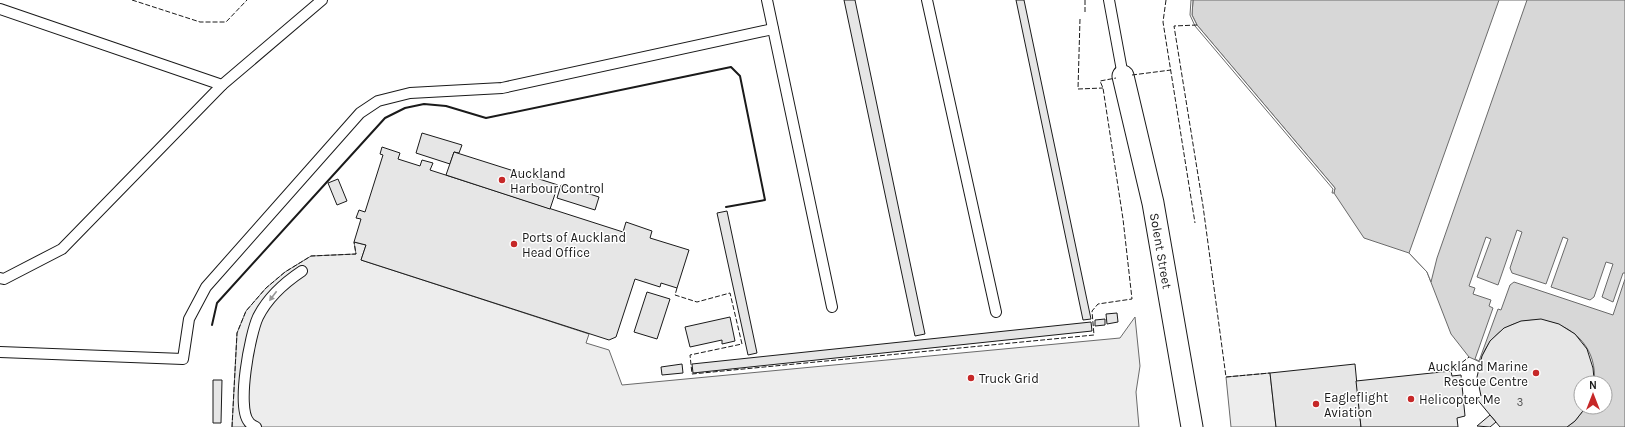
<svg xmlns="http://www.w3.org/2000/svg" width="1625" height="427" font-family="Karla,sans-serif">
<style>
.built{fill:#ededed;stroke:#6a6a6a}
.water{fill:#d7d7d7;stroke:#6a6a6a}
.pier{fill:#fff;stroke:#6a6a6a}
.building{fill:#e6e6e6;stroke:#1a1a1a}
.lines{fill:none;stroke-linecap:round;stroke-linejoin:round}
.lane-casing{stroke:#1a1a1a;stroke-width:12}
.street-casing{stroke:#1a1a1a;stroke-width:23}
.lane{stroke:#fff;stroke-width:10}
.street{stroke:#fff;stroke-width:21}
.fence{stroke:#1a1a1a;stroke-width:1;stroke-dasharray:5 2;stroke-linecap:butt}
.wall{stroke:#1a1a1a;stroke-width:2}
.oneway{fill:#989898}
.poi-dot{fill:#c62828;stroke:#fff;stroke-width:1.5}
.labels{text-anchor:middle;dominant-baseline:central;stroke-width:3;stroke-linejoin:round;paint-order:stroke}
.number-label{font-size:11px;fill:#4d4d4d}
.poi-label{font-size:13px;fill:#1a1a1a;stroke:#fff;text-anchor:start}
.street-label{font-size:13px;fill:#1a1a1a;stroke:#fff}
</style>
<rect width="100%" height="100%" fill="#fff"/>
<g class="built">
<polygon points="354,242 366,245 361,260 589,334 586,343 609,350 622,385 1120,338 1135,317 1140,366 1136,392 1139,427 232,427 237,333 246,311 266,288 285,272 311,256 356,254"/>
<polygon points="1270,373 1276,427 1231,427 1226,377"/>
</g>
<path class="water" d="M1193,0H1625V427H1567L1575,421L1586,407H1605V383H1594C1602,316 1501,293 1480,362L1469,357L1451,334L1427,272L1409,253L1364,238L1334,193L1335,188L1197,25L1192,15Z"/>
<g class="pier">
<polygon points="1191,0 1193,0 1192,15 1197,25 1335,188 1334,193 1332,193 1333,189 1195,26 1190,15"/>
<polygon points="1499,0 1527,0 1437,258 1431,282 1427,272 1409,253"/>
<polygon points="1517,230 1522,232 1510,268 1512,273 1546,284 1563,237 1568,239 1551,287 1590,300 1594,297 1606,262 1613,264 1602,297 1613,302 1623,273 1625,273 1625,279 1613,315 1514,282 1510,285 1501,310 1498,309 1479,361 1475,359 1493,308 1489,306 1491,300 1473,294 1475,288 1469,286 1486,237 1491,239 1477,277 1498,285"/>
</g>
<g class="building">
<polygon points="844,0 855,0 925,334 915,336"/>
<polygon points="1016,0 1024,0 1091,319 1083,320"/>
<polygon points="422,133 462,145 459,153 454,152 450,164 416,153"/>
<polygon points="382,147 400,153 398,159 420,166 422,160 433,163 430,170 623,232 626,222 652,231 650,238 689,250 677,288 661,283 660,287 635,279 616,337 609,340 361,260 366,245 354,242 361,219 356,218 359,210 365,212 383,155 380,154"/>
<polygon points="454,152 558,185 550,209 446,175"/>
<polygon points="338,179 347,201 337,205 328,183"/>
<polygon points="561,185 599,197 595,210 557,198"/>
<polygon points="727,211 757,353 748,355 717,213"/>
<polygon points="647,292 670,299 657,339 634,332"/>
<polygon points="1117,313 1118,322 1107,324 1106,314"/>
<polygon points="730,317 735,341 722,344 722,340 690,347 685,327"/>
<polygon points="1105,319 1105,325 1095,326 1095,320"/>
<polygon points="1541,319 1559,324 1575,334 1587,349 1593,368 1594,379 1594,383 1581,383 1581,407 1586,407 1575,421 1567,427 1500,427 1476,398 1481,396 1477,377 1482,356 1490,341 1504,328 1521,321"/>
<polygon points="1091,322 1092,331 693,373 692,364"/>
<polygon points="682,364 683,373 662,375 661,367"/>
<polygon points="1355,364 1361,427 1276,427 1270,373"/>
<polygon points="1451,371 1452,376 1461,375 1465,416 1457,418 1458,427 1361,427 1356,381"/>
<polygon points="213,380 222,380 221,423 213,423"/>
<polygon points="1490,415 1496,422 1490,427 1477,426"/>
</g>
<g class="lines">
<g class="lane-casing">
<g id="lane">
<polyline points="767,0 832,307"/>
<polyline points="927,0 996,312"/>
<polyline points="1109,0 1123,76"/>
<polyline points="0,9 222,85 322,0"/>
<polyline points="0,278 4,279 62,249 222,85"/>
<polyline points="0,352 183,359 189,319 206,287 360,113 378,101 410,93 502,88 773,29"/>
<path d="M256,427C254,426 250,424 249,422C236,408 250,334 258,317C268,297 284,283 302,271"/>
</g>
</g>
<g class="street-casing">
<g id="street">
<path id="s1" d="M1123,76L1153,203L1192,427"/>
</g>
</g>
<use href="#lane" class="lane"/>
<use href="#street" class="street"/>
<g class="fence">
<polyline points="132,0 200,22 226,22 247,0"/>
<polyline points="1085,0 1085,13"/>
<polyline points="1166,0 1163,22 1195,223"/>
<polyline points="1080,19 1078,89 1103,88"/>
<polyline points="1197,25 1174,26 1203,206 1226,377 1270,373"/>
<polyline points="1132,75 1171,70"/>
<polyline points="677,288 675,295 697,302 730,293 742,344 690,355 692,374 1094,335 1092,311 1098,304 1132,299 1123,219 1103,88 1100,81 1116,78"/>
<polyline points="1451,371 1469,357"/>
<polyline points="232,427 237,333 246,311 266,288 285,272 311,256 356,254 354,242"/>
</g>
<polyline class="wall" points="212,325 217,303 385,118 405,108 424,104 446,106 486,118 731,67 740,76 765,200 726,207"/>
</g>
<defs><path id="oneway-solid" d="M-6-.8H1V-3.2L6.5 0L1 3.2V.8H-6Z"/></defs>
<use class="oneway" href="#oneway-solid" transform="translate(273 296) rotate(127)"/>
<g class="poi-dot">
<circle cx="502" cy="180" r="4"/>
<circle cx="514" cy="244" r="4"/>
<circle cx="1536" cy="373" r="4"/>
<circle cx="971" cy="378" r="4"/>
<circle cx="1411" cy="399" r="4"/>
<circle cx="1316" cy="404" r="4"/>
</g>
<g class="labels">
<g class="number-label">
<text x="1520" y="402">3</text>
</g>
<g class="poi-label">
<text x="510" y="173">Auckland<tspan x="510" dy="15">Harbour Control</tspan></text>
<text x="522" y="237">Ports of Auckland<tspan x="522" dy="15">Head Office</tspan></text>
<text x="1528" y="366" text-anchor="end">Auckland Marine<tspan x="1528" dy="15">Rescue Centre</tspan></text>
<text x="979" y="378">Truck Grid</text>
<text x="1324" y="397">Eagleflight<tspan x="1324" dy="15">Aviation</tspan></text>
<text x="1419" y="399">Helicopter Me</text>
</g>
<g class="street-label">
<text stroke="none"><textPath href="#s1" startOffset="179">Solent Street</textPath></text>
</g>
</g>
<g transform="translate(1593 395)"><circle r="19" fill="#ffffff" stroke="#a3a3a3"/>
<path d="M0-3L7 15L0 10L-7 15Z" fill="#c62828"/>
<text y="-6" font-size="11" font-weight="bold" text-anchor="middle" fill="#1a1a1a">N</text>
</g>
</svg>
